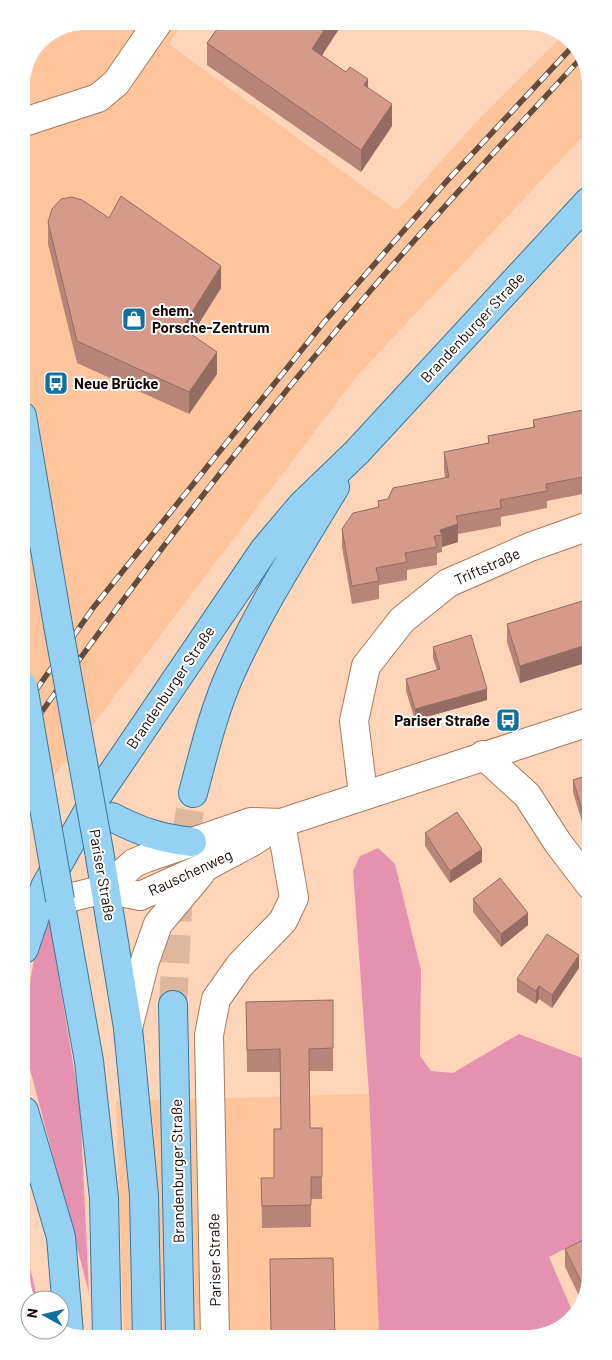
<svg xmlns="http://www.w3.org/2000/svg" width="612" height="1360" font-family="Barlow,sans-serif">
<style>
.built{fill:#fec59d}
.green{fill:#e791b1}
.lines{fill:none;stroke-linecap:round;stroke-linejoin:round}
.major-tunnel{stroke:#dcb69d;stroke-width:28;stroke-dasharray:28 14;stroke-linecap:butt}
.minor-casing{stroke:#a97a5a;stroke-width:30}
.major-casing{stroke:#3a7799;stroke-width:30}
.minor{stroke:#fff;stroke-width:28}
.major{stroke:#94d1f3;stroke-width:28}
.rail-casing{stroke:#634b3d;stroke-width:5.5}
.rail{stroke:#fff;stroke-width:4;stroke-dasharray:11;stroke-linecap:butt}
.major-bridge-casing{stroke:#3a7799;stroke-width:30;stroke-linecap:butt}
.major-bridge{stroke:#94d1f3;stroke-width:28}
.wall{fill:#b78477}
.shaded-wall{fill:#956c61}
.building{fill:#d59a8a;stroke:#956c61}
.labels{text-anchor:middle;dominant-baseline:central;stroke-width:4;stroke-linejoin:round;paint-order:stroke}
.poi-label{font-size:15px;font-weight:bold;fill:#170700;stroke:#fff;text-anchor:start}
.street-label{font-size:15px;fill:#170700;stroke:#fff}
</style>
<rect width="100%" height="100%" fill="#ffd5b9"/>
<g class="built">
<polygon points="85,21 184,21 169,44 397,211 474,124 564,34 587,64 587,132 356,377 23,817 21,81 40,40"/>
<polygon points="369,1094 379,1336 124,1338 116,1101"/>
</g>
<g class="green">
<polygon points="378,848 395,864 421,970 420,1056 431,1071 453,1073 519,1034 590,1061 591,1236 549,1257 574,1315 548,1335 379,1336 369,1094 353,871 360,856"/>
<polygon points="49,918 80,1106 89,1293 30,1069 24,1020 35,953"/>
<polygon points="26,1252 38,1300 30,1300 30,1303 25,1296"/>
</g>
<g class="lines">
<polyline class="major-tunnel" points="173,1005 180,869 193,793"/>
<g class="minor-casing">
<g id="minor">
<polyline points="21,123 98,98 116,83 159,21"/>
<polyline points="483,755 527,795 558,843 590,885"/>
<polyline points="363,794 354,721 366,666 402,620 448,583 530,547 589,526"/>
<polyline points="105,889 134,863 146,858 251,822 281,823"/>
<polyline points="60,900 105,889 140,896 209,865 252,842 281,823 589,722"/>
<polyline points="128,1028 145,961 158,924 200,874"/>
<polyline points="215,1338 209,1035 216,999 240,965 283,921 294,898 281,823"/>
</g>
</g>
<g class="major-casing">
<g id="major">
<polyline points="22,416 58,625"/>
<path d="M193,793C204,752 214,709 232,670C261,606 299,547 335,487"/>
<path d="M112,817C141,832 160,838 192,842"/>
<polyline points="99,851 128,1028 144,1195 147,1338"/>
<polyline points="60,900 89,1061 104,1198 107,1338"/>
<polyline points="24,949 45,887 95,799 264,550 302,505 357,452 588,202"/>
<polyline points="173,1005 180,1338"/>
<polyline points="24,1111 61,1237 69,1334"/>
</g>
</g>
<use href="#minor" class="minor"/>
<use href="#major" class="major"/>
<g class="rail-casing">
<g id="rail">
<polyline points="23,709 93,608 325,321 446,182 574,45"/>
<path d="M23,738C122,598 226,461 336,331C415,237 499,147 582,57"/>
</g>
</g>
<use href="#rail" class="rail"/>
<g class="major-bridge-casing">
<g id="major-bridge">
<polyline points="58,625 99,851"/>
<polyline points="23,686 60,900"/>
</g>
</g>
<use href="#major-bridge" class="major-bridge"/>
</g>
<g class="wall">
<polygon points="344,21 322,55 368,88 392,126 361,172 207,65 207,43"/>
<polygon points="109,218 221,288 192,335 217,374 189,414 77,363 48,244 48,222"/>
<polygon points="533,420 588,438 588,493 547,501 547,508 501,517 501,526 458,534 458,542 442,547 442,552 437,553 437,565 407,570 407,580 379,585 379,599 352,604 342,547 342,529 378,508 378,501 388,499 445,478 444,470 444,452 488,443 488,436 533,427"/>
<polygon points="589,599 520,683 507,642 507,624"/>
<polygon points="433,647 487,700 415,720 406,691 406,679 437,670 433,658"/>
<polygon points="589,775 585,832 573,792 573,780"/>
<polygon points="425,833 482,862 450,883 425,846"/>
<polygon points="473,899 528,925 501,947 473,912"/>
<polygon points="579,968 552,1008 539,999 536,1004 517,992 517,979"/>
<polygon points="333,1000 333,1071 309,1071 310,1128 322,1128 322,1199 311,1199 311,1227 262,1228 261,1178 274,1178 281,1129 280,1072 247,1072 246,1002"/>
<polygon points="565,1249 591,1275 582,1302 565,1267"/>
</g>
<g class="shaded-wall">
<polygon points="330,21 344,21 312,71 312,49"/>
<polygon points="368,79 368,101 364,85"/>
<polygon points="392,104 392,126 361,172 361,150"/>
<polygon points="221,266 221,288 182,350 182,328"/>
<polygon points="217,352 217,374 189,414 189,392"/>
<polygon points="458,524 458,542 442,547 442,535 440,530"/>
<polygon points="589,644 589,662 520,683 520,666"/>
<polygon points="487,689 487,700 415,720 415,709"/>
<polygon points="589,818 589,831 585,832 585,820"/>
<polygon points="482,849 482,862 450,883 450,871"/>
<polygon points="528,913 528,925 501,947 501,934"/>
<polygon points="579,955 579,968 552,1008 552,995"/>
<polygon points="539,986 539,999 536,1004 536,991"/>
</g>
<g class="building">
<polygon points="223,21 330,21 312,49 346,72 350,67 368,79 364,85 392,104 361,150 207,43"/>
<polygon points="121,196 221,266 182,328 217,352 189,392 77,341 48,222 52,209 61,199 72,197 82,200 109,218"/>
<polygon points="583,410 588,438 588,476 546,484 547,491 500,500 501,508 456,516 458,524 440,530 442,535 434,536 437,547 405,553 407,562 376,568 379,581 352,586 342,529 353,513 379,507 378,501 388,499 393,488 449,477 444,452 489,443 488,436 535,427 533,420"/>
<polygon points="589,599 589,644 520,666 507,624"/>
<polygon points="471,635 487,689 415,709 406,679 440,669 433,647"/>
<polygon points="589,775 589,818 585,820 573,780"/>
<polygon points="457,812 482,849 450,871 425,833"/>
<polygon points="500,878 528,913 501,934 473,899"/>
<polygon points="547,934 579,955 552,995 539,986 536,991 517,979"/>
<polygon points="333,1000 333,1048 309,1049 310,1128 322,1128 322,1177 311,1177 311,1205 262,1206 261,1178 274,1178 274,1129 281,1129 280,1049 247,1050 246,1002"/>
<polygon points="591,1236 591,1275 586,1291 565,1249"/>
<polygon points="333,1258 335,1337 271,1337 270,1259"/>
</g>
<defs>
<g id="shop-square" transform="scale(1.25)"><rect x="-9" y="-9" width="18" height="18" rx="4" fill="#0e719e" stroke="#fff"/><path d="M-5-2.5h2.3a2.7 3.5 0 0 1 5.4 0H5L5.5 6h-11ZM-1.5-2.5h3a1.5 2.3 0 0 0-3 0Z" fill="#fff"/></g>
<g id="bus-square" transform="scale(1.25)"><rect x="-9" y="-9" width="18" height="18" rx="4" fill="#0e719e" stroke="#fff"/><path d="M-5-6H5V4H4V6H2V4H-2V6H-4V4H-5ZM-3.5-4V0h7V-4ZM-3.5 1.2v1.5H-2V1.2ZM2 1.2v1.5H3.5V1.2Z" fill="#fff"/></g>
</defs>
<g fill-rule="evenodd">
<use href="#shop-square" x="134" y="319"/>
<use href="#bus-square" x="56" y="383"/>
<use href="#bus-square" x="508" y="720"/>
</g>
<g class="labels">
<g class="poi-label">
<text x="152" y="310">ehem.<tspan x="152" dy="17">Porsche-Zentrum</tspan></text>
<text x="74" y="383">Neue Brücke</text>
<text x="490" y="720" text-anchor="end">Pariser Straße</text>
</g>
<g class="street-label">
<text transform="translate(472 327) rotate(-47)">Brandenburger Straße</text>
<text transform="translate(487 566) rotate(-24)">Triftstraße</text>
<text transform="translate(170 687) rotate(-56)">Brandenburger Straße</text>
<text transform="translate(190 872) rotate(-25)">Rauschenweg</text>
<text transform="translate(103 875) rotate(80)">Pariser Straße</text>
<text transform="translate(177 1171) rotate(-91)">Brandenburger Straße</text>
<text transform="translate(214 1260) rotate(-91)">Pariser Straße</text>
</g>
</g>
<path d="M0 0H612V1360H0ZM85 30H527A55 55 0 0 1 582 85V1275A55 55 0 0 1 527 1330H85A55 55 0 0 1 30 1275V85A55 55 0 0 1 85 30Z" fill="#fff" fill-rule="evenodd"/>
<g transform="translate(45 1315) rotate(278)"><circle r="24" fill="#ffffff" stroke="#a29c99"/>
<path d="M0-4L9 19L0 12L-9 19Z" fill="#0e719e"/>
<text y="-8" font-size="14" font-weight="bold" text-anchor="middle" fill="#170700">N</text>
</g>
</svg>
